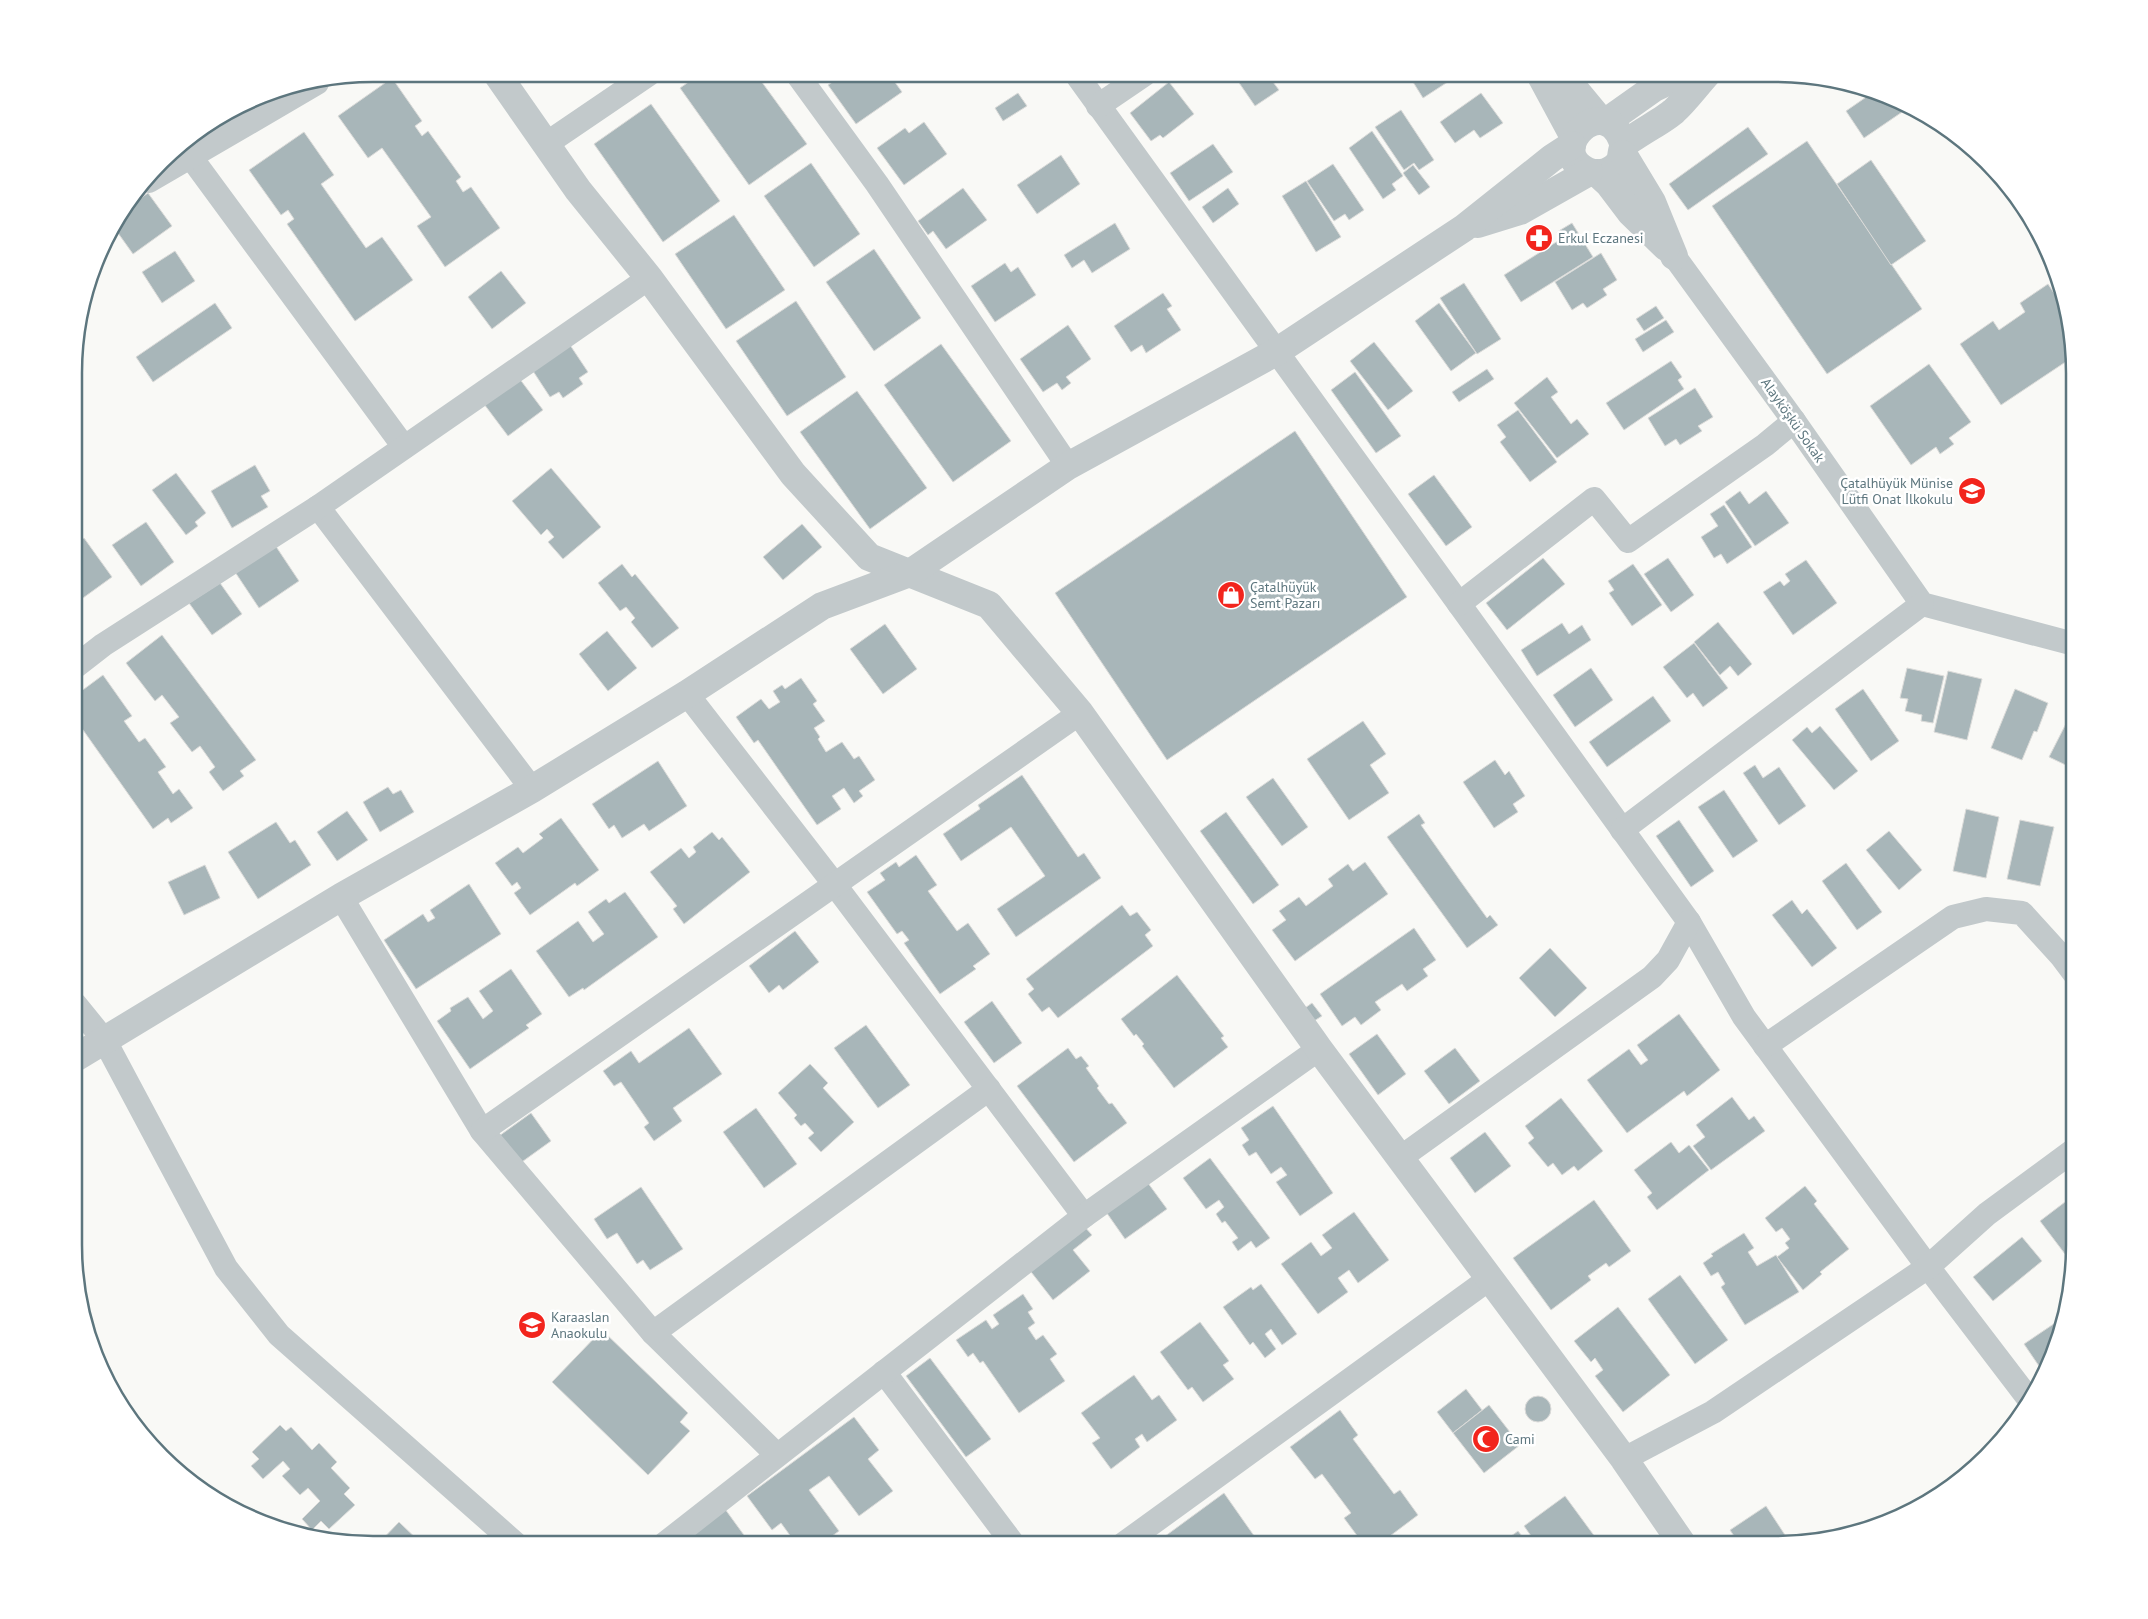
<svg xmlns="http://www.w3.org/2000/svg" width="2148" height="1619" font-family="'PT Sans',sans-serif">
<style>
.building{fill:#a8b6b9;stroke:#dbdbd9}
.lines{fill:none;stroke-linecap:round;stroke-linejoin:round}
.minor{stroke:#c2c9cb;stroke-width:24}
.tertiary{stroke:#c2c9cb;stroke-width:28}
.labels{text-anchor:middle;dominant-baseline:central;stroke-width:5;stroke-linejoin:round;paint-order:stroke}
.poi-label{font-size:14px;fill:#5d767e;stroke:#fff;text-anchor:start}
.street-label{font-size:14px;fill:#5d767e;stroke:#fff}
.rim{fill:none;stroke:#5d767e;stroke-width:2.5}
</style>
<rect width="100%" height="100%" fill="#f9f9f6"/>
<g class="building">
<polygon points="700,74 756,74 807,144 749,185 680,88"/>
<polygon points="842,74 889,74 902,92 856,124 828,85 843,75"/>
<polygon points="1233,74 1267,74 1279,90 1255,106"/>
<polygon points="1408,74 1460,74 1423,98"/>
<polygon points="392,78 422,121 415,126 422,136 428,131 461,177 456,181 463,192 471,187 500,228 445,267 417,226 431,217 382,148 368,158 338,116"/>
<polygon points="1169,82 1194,114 1163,138 1160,135 1151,141 1130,113"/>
<polygon points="1018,93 1027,106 1003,121 995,108"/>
<polygon points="1481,93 1503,123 1480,138 1474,130 1455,143 1440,122"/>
<polygon points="1872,93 1889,96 1908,108 1864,138 1846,111"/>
<polygon points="651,104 720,201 663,242 594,144"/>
<polygon points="1401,110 1434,160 1419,170 1414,163 1404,170 1375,127"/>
<polygon points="924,122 947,154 904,185 877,148 905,128 909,133"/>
<polygon points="1748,127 1768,154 1688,210 1669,184"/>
<polygon points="1372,131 1403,176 1392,184 1396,190 1383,199 1349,148"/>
<polygon points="304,132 334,175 321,184 366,248 382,237 413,280 355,321 287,224 294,219 288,210 281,215 249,170"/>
<polygon points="1807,141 1922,309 1827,374 1712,206"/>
<polygon points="1213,144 1233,172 1189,201 1170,173"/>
<polygon points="1061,155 1080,184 1037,214 1017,185"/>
<polygon points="1871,160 1926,241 1891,265 1837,184"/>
<polygon points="811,163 860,234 814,267 764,196"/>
<polygon points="1333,164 1364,210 1349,220 1345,214 1334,221 1307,181"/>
<polygon points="1413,165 1430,187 1419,195 1403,173"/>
<polygon points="1306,181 1341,237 1316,252 1282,196"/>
<polygon points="963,188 987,220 946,249 933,231 928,235 918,221"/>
<polygon points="1228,188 1239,204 1213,223 1202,207"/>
<polygon points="148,193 172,226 133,254 113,226 127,208"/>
<polygon points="734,215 785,290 726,329 675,254"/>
<polygon points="1115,223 1130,249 1092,273 1084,260 1072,268 1064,255"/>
<polygon points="1572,223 1593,257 1521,302 1504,275 1561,239 1557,232"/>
<polygon points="874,249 921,318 874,351 826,282"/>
<polygon points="175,251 195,281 162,303 142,272"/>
<polygon points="1601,253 1617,280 1603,289 1607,295 1587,308 1583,303 1572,310 1555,282"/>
<polygon points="1005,263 1011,272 1018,267 1036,295 995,322 971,286"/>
<polygon points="501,271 526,303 492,329 468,297"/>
<polygon points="1464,283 1501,339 1477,354 1440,298"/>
<polygon points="2048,284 2068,314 2073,357 2001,405 1960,344 1993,321 1999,330 2025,312 2020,303"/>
<polygon points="1163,293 1172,306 1167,309 1181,330 1146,353 1142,345 1131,352 1114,326"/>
<polygon points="796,301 846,377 787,416 736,341"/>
<polygon points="215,303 232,328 153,382 136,357"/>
<polygon points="1439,303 1476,353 1451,371 1415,321"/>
<polygon points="1656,306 1664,318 1644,331 1636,319"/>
<polygon points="1666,320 1674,332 1643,352 1635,339"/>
<polygon points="1068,325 1091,359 1066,377 1071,383 1062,390 1057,383 1043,392 1020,359"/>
<polygon points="1374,342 1413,391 1388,410 1350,361"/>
<polygon points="941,344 1011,441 953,482 884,385"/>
<polygon points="570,345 588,372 579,378 583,384 563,398 559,392 550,397 533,371"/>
<polygon points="1671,361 1682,377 1678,380 1684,389 1624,430 1606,403"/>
<polygon points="1929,364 1971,422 1949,438 1954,444 1940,454 1936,447 1911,465 1870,406"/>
<polygon points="1487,369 1494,379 1459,402 1452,392"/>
<polygon points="1355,372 1401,436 1376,453 1331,390"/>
<polygon points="1547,377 1558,392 1551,397 1571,424 1577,419 1589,434 1557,458 1514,403"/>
<polygon points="519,378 543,410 508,436 484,404"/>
<polygon points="1695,388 1713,417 1698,426 1702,431 1680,445 1676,439 1665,446 1648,418"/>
<polygon points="857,391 927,488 870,529 800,432"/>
<polygon points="1518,410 1557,462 1530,482 1500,442 1506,437 1497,425"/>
<polygon points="1295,431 1407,597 1167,760 1055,593"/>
<polygon points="255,465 270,491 261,496 268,507 232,528 211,491"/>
<polygon points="551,468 601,527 563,559 548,542 554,537 547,529 541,535 512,501"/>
<polygon points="176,473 206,513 195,522 198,526 186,535 152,490"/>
<polygon points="1434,475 1472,527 1446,546 1408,494"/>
<polygon points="1740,491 1749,504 1766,491 1789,523 1755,546 1725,502"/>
<polygon points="1724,505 1752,547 1727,564 1721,554 1714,558 1701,537 1718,526 1710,514"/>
<polygon points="146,522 174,562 141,586 112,545"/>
<polygon points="802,524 822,547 783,580 763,557"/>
<polygon points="84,538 112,577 76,603 76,544"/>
<polygon points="275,545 299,581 259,608 235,572"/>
<polygon points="1543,558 1565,584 1507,630 1486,603"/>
<polygon points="1668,558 1694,595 1671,612 1644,574"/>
<polygon points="1806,560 1837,603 1793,635 1763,592 1780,581 1784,586 1790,581 1785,574"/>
<polygon points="622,564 632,577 635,574 679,628 652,648 631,622 635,618 626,607 620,611 598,583"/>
<polygon points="1633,564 1662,605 1632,626 1609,593 1614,590 1608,581"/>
<polygon points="220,583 242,614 212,635 189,603"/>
<polygon points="1718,622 1752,664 1738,676 1730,666 1720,675 1694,642"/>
<polygon points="1562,623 1569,634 1582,625 1591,640 1537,676 1521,650"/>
<polygon points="885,624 917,669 883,694 850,649"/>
<polygon points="607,631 637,668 608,691 579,654"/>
<polygon points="162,635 256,760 240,771 244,776 223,791 209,772 215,767 200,746 192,752 170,723 179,717 162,695 155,701 126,663"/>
<polygon points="1694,643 1728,688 1703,707 1693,693 1687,698 1663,667"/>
<polygon points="1591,668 1613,700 1575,727 1553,695"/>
<polygon points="1907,668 1944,676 1933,723 1921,721 1922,715 1905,711 1908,699 1900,698"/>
<polygon points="1948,671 1982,679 1967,740 1934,732"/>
<polygon points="103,675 132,716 124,721 139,742 145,738 166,767 158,772 173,794 179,789 193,808 171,823 168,818 153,829 76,720 76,695"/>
<polygon points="801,678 817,701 813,704 825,721 814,728 820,737 818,739 826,752 842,742 854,759 859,756 875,780 859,791 863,796 854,803 844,788 832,796 841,809 817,825 758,740 754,743 736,717 761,699 769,709 780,702 773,691 782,685 785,689"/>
<polygon points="1863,689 1899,741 1871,761 1835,709"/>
<polygon points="2015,689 2048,703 2037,732 2034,731 2022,760 1991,748"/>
<polygon points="1653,696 1671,721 1607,767 1589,742"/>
<polygon points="2074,708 2074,769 2049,757"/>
<polygon points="1363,721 1386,754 1370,765 1389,793 1349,820 1307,759"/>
<polygon points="1820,726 1858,771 1834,790 1792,740 1807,727 1812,733"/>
<polygon points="1495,760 1505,775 1509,771 1525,796 1513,804 1518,812 1494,828 1463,782"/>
<polygon points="658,761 687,806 649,831 644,824 622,838 614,825 609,829 592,804"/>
<polygon points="1755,765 1763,778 1779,767 1806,806 1779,825 1743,773"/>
<polygon points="1022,775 1078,857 1084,853 1101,878 1016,937 997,909 1045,876 1011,827 961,861 943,834 980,809 978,805"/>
<polygon points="1273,778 1308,827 1282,846 1246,797"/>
<polygon points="388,787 393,794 401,790 414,812 380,832 363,802"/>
<polygon points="1724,790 1758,841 1733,858 1698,807"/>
<polygon points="1966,809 1999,817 1986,878 1953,871"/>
<polygon points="347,811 368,840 337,861 317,832"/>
<polygon points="1226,812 1279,885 1253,904 1200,831"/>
<polygon points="1419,814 1425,823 1421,825 1461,882 1487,918 1490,915 1498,925 1467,948 1387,837"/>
<polygon points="561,818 599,870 577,886 575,883 530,915 514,893 521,888 517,882 512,886 495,863 518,847 523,853 543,838 539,834"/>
<polygon points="1679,820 1714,871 1691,887 1656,836"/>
<polygon points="2020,820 2054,827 2040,886 2007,879"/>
<polygon points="276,822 290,843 295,840 311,865 258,899 228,852"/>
<polygon points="1889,831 1922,870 1899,890 1866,850"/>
<polygon points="712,832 719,840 722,837 750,872 684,924 673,909 677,906 650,872 681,848 689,858 696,852 693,847"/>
<polygon points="916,855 937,885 928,891 957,931 968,923 990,954 973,966 976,969 940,994 904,943 909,940 902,931 897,934 867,892 885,880 880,873 896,862 899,867"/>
<polygon points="1365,862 1388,894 1295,961 1272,930 1286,920 1279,911 1299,897 1306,906 1333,886 1328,879 1348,864 1353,871"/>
<polygon points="1846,863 1882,912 1857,930 1822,881"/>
<polygon points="205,865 220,898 184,915 168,882"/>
<polygon points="469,884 501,934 416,989 384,940 423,914 428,922 435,918 430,910"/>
<polygon points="625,892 658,937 584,990 583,988 569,997 536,951 578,921 593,942 604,934 588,912 606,899 609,903"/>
<polygon points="1792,900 1802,914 1807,909 1837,948 1812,967 1772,915"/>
<polygon points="1122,905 1130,916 1137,912 1151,930 1145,935 1153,946 1058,1018 1049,1007 1042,1012 1028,994 1034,989 1026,979"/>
<polygon points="1414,928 1436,960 1423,969 1428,976 1407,991 1402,984 1375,1002 1381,1010 1361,1025 1355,1017 1342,1026 1320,994"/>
<polygon points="795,931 819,962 783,990 779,985 769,993 749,966"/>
<polygon points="1550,948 1587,988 1555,1017 1519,978"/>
<polygon points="511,969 542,1014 526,1025 529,1028 470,1069 437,1021 451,1011 450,1008 468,997 483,1019 493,1011 479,991"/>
<polygon points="1177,975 1224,1036 1221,1038 1228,1047 1174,1088 1142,1046 1144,1044 1136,1034 1134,1036 1121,1019"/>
<polygon points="992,1001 1022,1043 994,1063 964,1022"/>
<polygon points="1312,1003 1322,1016 1314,1021 1305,1008"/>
<polygon points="1679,1014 1720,1070 1687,1096 1684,1091 1627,1133 1587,1080 1629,1049 1641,1065 1648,1060 1637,1045"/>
<polygon points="866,1025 910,1085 878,1108 834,1048"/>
<polygon points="689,1028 722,1074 673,1108 682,1121 654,1141 644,1127 649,1123 621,1082 614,1086 603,1071 631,1051 639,1063"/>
<polygon points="1377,1034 1406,1074 1378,1095 1349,1054"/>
<polygon points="1068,1048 1076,1059 1081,1056 1089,1066 1086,1068 1099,1086 1097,1088 1109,1104 1112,1103 1127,1123 1074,1162 1017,1086"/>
<polygon points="1455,1048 1480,1081 1449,1104 1424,1071"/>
<polygon points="810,1064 828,1083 823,1088 854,1122 821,1152 808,1138 814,1133 805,1123 801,1126 794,1118 797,1115 778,1093"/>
<polygon points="1732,1097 1749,1120 1754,1116 1765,1131 1711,1170 1693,1146 1705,1137 1696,1125"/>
<polygon points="1561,1098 1603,1151 1578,1171 1574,1166 1562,1175 1553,1163 1548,1167 1528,1143 1534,1138 1525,1126"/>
<polygon points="1273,1106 1333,1193 1300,1216 1276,1182 1287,1175 1281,1167 1271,1174 1256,1152 1249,1156 1242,1145 1249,1140 1241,1128"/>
<polygon points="756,1108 797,1164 764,1188 723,1132"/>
<polygon points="531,1113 551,1141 519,1164 499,1136"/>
<polygon points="1485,1132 1511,1166 1475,1193 1450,1158"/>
<polygon points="1671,1142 1679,1153 1689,1145 1709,1170 1657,1210 1647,1197 1652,1193 1634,1170"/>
<polygon points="1210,1158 1270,1238 1256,1248 1251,1241 1238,1251 1232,1242 1238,1238 1225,1221 1222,1223 1216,1214 1224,1207 1219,1200 1206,1209 1183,1178"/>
<polygon points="1145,1179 1167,1209 1125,1239 1104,1209"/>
<polygon points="1805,1186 1817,1201 1814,1204 1849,1249 1820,1272 1822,1274 1803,1290 1777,1257 1789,1248 1785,1243 1790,1239 1782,1228 1776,1232 1765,1218"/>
<polygon points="641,1187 683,1249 650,1270 643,1260 637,1264 617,1233 607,1239 594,1219"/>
<polygon points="1594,1200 1631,1251 1609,1267 1606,1263 1588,1276 1591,1280 1551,1310 1513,1258"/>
<polygon points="2065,1202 2074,1213 2074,1251 2072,1249 2065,1254 2040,1221"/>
<polygon points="1354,1212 1389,1260 1358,1283 1349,1270 1338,1278 1348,1292 1318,1314 1281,1264 1311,1242 1321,1256 1332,1248 1322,1235"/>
<polygon points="1083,1225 1092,1235 1073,1250 1090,1271 1053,1300 1028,1268"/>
<polygon points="1744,1233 1754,1248 1748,1252 1757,1266 1776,1255 1799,1292 1745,1325 1721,1287 1725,1284 1718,1272 1711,1276 1703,1263 1713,1256 1711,1254"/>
<polygon points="2022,1237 2042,1261 1993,1301 1973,1277"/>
<polygon points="1680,1275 1728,1340 1695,1364 1648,1299"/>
<polygon points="1261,1284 1297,1334 1282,1345 1271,1329 1265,1334 1276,1349 1265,1358 1253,1342 1250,1345 1223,1307 1251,1287 1253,1290"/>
<polygon points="1023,1294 1033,1309 1028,1312 1035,1323 1028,1328 1036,1340 1043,1335 1057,1354 1050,1359 1065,1381 1019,1413 983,1361 980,1363 973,1353 968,1357 956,1340 986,1320 992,1329 999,1324 993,1315"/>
<polygon points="1618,1307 1670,1375 1623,1412 1595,1376 1603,1370 1595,1358 1591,1362 1574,1341"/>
<polygon points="2061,1319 2051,1361 2041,1369 2024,1344"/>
<polygon points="1200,1322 1229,1361 1223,1365 1234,1379 1203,1402 1192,1387 1188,1390 1160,1352"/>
<polygon points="602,1330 688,1413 680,1422 690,1431 648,1475 552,1382"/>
<polygon points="930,1358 991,1439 966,1457 906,1376"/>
<polygon points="1134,1375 1152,1400 1159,1395 1177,1420 1147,1442 1142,1434 1135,1439 1140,1447 1111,1469 1092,1443 1100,1438 1081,1413"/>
<polygon points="1466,1389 1482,1410 1453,1433 1437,1412"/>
<circle cx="1538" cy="1409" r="13"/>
<polygon points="1489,1405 1520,1445 1484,1473 1453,1433"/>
<polygon points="1340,1410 1358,1435 1353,1439 1394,1494 1400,1490 1418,1515 1378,1545 1364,1545 1344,1518 1351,1513 1322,1474 1315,1479 1290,1447"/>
<polygon points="854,1417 879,1450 868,1459 893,1491 859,1516 829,1476 809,1490 839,1531 820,1545 797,1545 781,1523 772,1530 747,1496"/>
<polygon points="280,1425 286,1431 291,1427 312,1450 319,1443 337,1462 331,1468 350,1488 344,1494 355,1505 329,1529 321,1521 312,1530 302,1519 320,1501 308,1488 300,1495 282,1476 290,1469 283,1461 263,1479 251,1466 259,1459 252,1452"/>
<polygon points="1224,1493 1257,1540 1250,1545 1153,1545"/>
<polygon points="1565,1496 1601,1545 1533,1545 1536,1543 1524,1526"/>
<polygon points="1766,1506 1785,1535 1780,1538 1784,1544 1740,1545 1730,1530"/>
<polygon points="725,1509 749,1542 745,1545 675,1545"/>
<polygon points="399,1522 423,1545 377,1545"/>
<polygon points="1518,1531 1529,1545 1499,1545"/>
</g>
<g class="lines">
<g class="minor">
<polyline points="797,74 877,184 1068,466"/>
<polyline points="1076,74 1689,922 1744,1017 1928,1267 2028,1398"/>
<polyline points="1098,106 1145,74"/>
<polyline points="546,144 649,74"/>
<polyline points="190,156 404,447"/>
<polyline points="149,181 317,83"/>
<polyline points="1674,256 1794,421 1922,604 2074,644"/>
<polyline points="318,507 532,789"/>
<polyline points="1459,604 1594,499 1628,541 1765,445 1794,421"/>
<polyline points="76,666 103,645 318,507 649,278"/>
<polyline points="687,694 835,885 1084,1216"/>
<polyline points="1622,830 1922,604"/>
<polyline points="341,897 482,1131 653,1333 777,1455"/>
<polyline points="75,1004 105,1041 226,1268 279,1335 517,1545"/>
<polyline points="1765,1046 1953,917 1986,909 2022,913 2062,957 2074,973"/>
<polyline points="482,1131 1080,713"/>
<polyline points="1400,1158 1652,977 1668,960 1689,922"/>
<polyline points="653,1333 989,1089"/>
<polyline points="884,1372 1014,1545"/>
<polyline points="1624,1459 1713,1412 1928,1267 1987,1214 2074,1150"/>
<polyline points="663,1545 1084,1216 1319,1049"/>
<polyline points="1122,1545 1489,1279"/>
</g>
<g class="tertiary">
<polyline points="497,74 578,190 649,278 793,474 869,557 989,605 1080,713 1319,1049 1624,1459 1683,1545"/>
<polyline points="1540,74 1574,137"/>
<polyline points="1562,74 1601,121"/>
<polyline points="1606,122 1654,88 1684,74"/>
<path d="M1624,146C1607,86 1542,150 1587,171C1595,174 1605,174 1612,169C1625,160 1619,154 1624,146C1629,138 1665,120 1674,111C1686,100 1696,86 1707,74"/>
<polyline points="1623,154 1652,202 1674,256"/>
<polyline points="1597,173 1609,184 1631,213 1666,247"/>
<polyline points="1478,224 1520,211 1589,172"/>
<polyline points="75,1058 341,897 532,789 687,694 822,606 910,573 1068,466 1276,352 1464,228 1552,158 1572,145"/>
</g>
</g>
<defs>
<g id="pharmacy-disc" transform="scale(1.4375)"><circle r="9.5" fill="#f2251d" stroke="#fff"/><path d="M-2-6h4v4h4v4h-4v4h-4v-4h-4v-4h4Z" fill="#fff"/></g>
<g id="school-disc" transform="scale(1.4375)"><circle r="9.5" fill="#f2251d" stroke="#fff"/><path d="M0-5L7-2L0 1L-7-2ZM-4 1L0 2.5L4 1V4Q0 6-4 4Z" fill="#fff"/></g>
<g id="shop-disc" transform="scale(1.4375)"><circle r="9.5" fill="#f2251d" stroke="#fff"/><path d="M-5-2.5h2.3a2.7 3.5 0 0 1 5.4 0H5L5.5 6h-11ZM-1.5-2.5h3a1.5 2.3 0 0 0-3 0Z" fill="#fff"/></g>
<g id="mosque-disc" transform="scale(1.4375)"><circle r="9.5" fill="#f2251d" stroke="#fff"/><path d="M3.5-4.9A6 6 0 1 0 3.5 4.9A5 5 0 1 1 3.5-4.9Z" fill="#fff"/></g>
</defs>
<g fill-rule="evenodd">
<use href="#pharmacy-disc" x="1539" y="238"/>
<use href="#school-disc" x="1972" y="491"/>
<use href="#shop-disc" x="1231" y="595"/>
<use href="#school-disc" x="532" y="1325"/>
<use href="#mosque-disc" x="1486" y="1439"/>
</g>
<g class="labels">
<g class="poi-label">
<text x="1558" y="238">Erkul Eczanesi</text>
<text x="1953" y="483" text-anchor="end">Çatalhüyük Münise<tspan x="1953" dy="16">Lütfi Onat İlkokulu</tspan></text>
<text x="1250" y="587">Çatalhüyük<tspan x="1250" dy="16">Semt Pazarı</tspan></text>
<text x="551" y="1317">Karaaslan<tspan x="551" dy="16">Anaokulu</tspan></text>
<text x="1505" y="1439">Cami</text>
</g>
<g class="street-label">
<text transform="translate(1793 420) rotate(55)">Alayköşkü Sokak</text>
</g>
</g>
<path d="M0 0H2148V1619H0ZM373 82H1775A291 291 0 0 1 2066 373V1245A291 291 0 0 1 1775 1536H373A291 291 0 0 1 82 1245V373A291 291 0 0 1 373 82Z" fill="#fff" fill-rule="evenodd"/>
<path class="rim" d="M373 82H1775A291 291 0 0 1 2066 373V1245A291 291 0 0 1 1775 1536H373A291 291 0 0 1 82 1245V373A291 291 0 0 1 373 82Z"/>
</svg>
